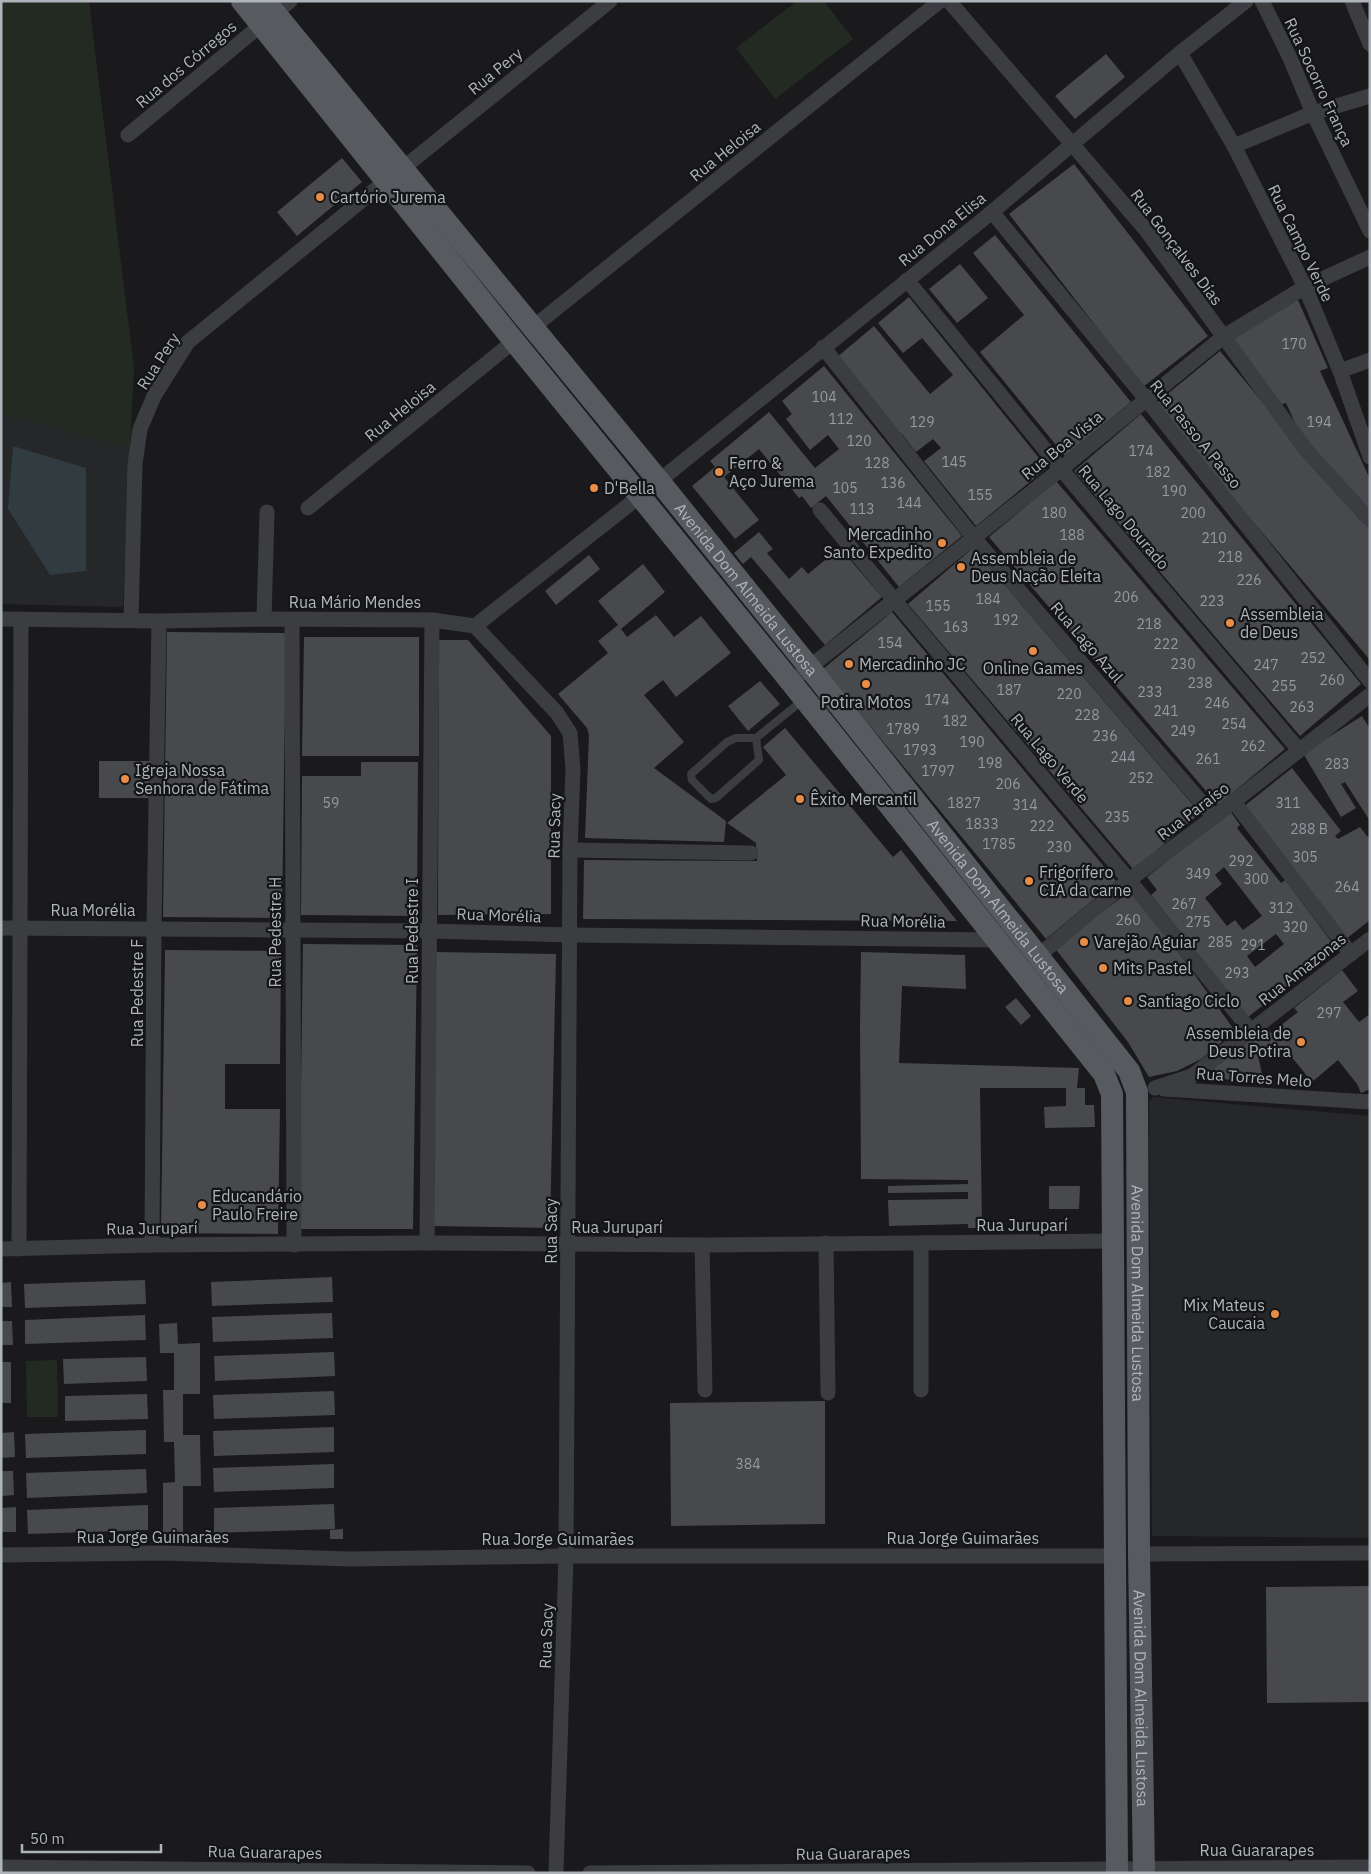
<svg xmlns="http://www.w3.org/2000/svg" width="1371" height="1874" font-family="'IBM Plex Sans',sans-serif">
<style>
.built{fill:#262729}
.green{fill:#232a22}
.water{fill:#303c40}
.building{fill:#47494c;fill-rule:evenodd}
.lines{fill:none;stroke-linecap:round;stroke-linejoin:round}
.service{stroke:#3b3d41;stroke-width:8}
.minor{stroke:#3b3d41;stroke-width:15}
.primary{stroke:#575b60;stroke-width:22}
.poi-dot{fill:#e78d47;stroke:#151517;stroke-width:2}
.labels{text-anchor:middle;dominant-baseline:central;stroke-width:4.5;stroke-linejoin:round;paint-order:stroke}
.number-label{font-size:14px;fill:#949a9f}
.street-label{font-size:16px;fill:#adb5bb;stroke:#151517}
.poi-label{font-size:16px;fill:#adb5bb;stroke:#151517;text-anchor:start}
</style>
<rect width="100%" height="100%" fill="#1a1a1c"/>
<g class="built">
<polygon points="1,413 130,448 123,607 1,604"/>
<polygon points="1153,1097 1370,1116 1370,1538 1152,1536 1149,1102"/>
</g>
<g class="green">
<polygon points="1,1 89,1 134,369 130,448 1,413"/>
<polygon points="797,1 824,1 853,39 775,99 736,48"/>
<polygon points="57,1360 58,1417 27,1417 26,1361"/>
</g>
<polygon class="water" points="13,446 86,468 86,571 50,575 8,509"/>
<g class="building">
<polygon points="1106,54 1125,77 1075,119 1055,96"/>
<polygon points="342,158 362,182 297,236 277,212"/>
<polygon points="1074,164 1208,336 1143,387 1009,214"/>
<polygon points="995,235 1131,402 1065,456 980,352 1024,315 973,253"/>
<polygon points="960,264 988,298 957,323 929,289"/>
<polygon points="909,297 1047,468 976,526 924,461 941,448 933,439 916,452 902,434 899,436 836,358 874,326 930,394 953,375 922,338 903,353 878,323"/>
<polygon points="1298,300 1328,368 1320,371 1370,479 1370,514 1302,438 1286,403 1280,405 1233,338"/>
<polygon points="1220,351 1359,519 1370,529 1370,660 1154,405"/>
<polygon points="824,366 962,536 899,587 826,496 811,508 802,496 799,498 759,449 724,477 759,520 735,539 692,486 715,467 710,461 769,412 815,468 839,449 828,435 810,450 786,419 792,414 782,401"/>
<polygon points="1141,414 1361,684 1300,736 1074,471"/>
<polygon points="1056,481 1285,749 1218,805 989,537"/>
<polygon points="759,532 773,549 767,553 789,579 802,567 808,574 840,548 882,597 825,645 751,557 743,564 734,553"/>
<polygon points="973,548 1200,813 1134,870 908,604"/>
<polygon points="589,555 600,569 556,605 545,591"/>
<polygon points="643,564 665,592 621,629 627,637 656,615 674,637 701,616 731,653 676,697 663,680 644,695 684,742 654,768 726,821 724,842 585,838 589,735 587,728 558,694 608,653 598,641 618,625 598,601"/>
<polygon points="892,612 1116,881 1046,939 823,669"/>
<polygon points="167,632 286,633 282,918 163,917"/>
<polygon points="304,637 419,637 419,756 302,756"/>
<polygon points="439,640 468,640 551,736 551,914 438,915"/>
<polygon points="760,681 780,704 748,731 728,706"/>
<polygon points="1362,716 1370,729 1370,821 1345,782 1341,784 1356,808 1341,817 1304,755 1316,745"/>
<polygon points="785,728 893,857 901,850 957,921 583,919 584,860 757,861 756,843 727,823 786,775 763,747"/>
<rect x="99" y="761" width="53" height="37"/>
<polygon points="361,762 418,762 417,916 301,915 302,776 361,776"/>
<polygon points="1292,768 1341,831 1335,836 1338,839 1360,827 1370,840 1370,920 1346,939 1243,807"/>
<path d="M1230,811L1240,825L1237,828L1281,883L1285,880L1336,948L1248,1017L1151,895L1157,890L1147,877ZM1224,867L1262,916L1243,930L1235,920L1227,926L1205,898L1222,884L1215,875ZM1276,934L1284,944L1255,967L1247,956Z"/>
<polygon points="1133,889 1235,1031 1201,1059 1177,1071 1149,1077 1128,1042 1054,947"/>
<polygon points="303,944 417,945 413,1229 299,1229"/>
<polygon points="165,950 281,951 280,1064 225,1064 225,1109 280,1109 278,1234 161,1233"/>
<polygon points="436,952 556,954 550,1228 430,1226"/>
<polygon points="861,952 965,955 966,989 902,986 899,1063 1079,1068 1077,1088 1085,1088 1085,1105 1094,1105 1095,1127 1045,1128 1044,1107 1066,1106 1066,1088 980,1088 982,1228 968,1228 968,1224 889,1226 888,1200 968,1199 968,1192 888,1193 888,1186 968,1184 968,1180 861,1179 860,1026"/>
<polygon points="1342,970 1358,991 1343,1002 1359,1022 1370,1014 1370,1089 1361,1093 1357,1084 1338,1060 1312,1082 1290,1055 1281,1058 1270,1046 1257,1052 1264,1082 1207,1078 1205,1075 1267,1028 1271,1033 1298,1012 1294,1008"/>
<polygon points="1016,998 1031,1016 1021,1025 1005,1007"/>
<polygon points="1049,1186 1080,1186 1079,1209 1049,1209"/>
<polygon points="332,1277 333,1302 212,1306 211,1282"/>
<polygon points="145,1280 146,1304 25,1308 24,1284"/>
<polygon points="11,1282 12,1307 1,1307 1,1283"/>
<polygon points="332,1313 333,1338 213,1342 212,1317"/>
<polygon points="145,1315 146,1340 25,1344 25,1320"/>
<polygon points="1,1321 12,1321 13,1345 1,1345"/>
<polygon points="177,1323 178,1344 200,1343 200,1394 183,1394 183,1435 200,1435 201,1486 183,1486 183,1534 163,1535 163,1483 175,1482 174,1442 164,1442 163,1390 174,1390 174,1353 160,1353 159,1324"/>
<polygon points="334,1352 335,1376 215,1381 214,1356"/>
<polygon points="146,1357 147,1381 64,1384 63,1359"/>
<rect x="1" y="1362" width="10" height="41"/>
<polygon points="334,1391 335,1415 214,1419 213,1395"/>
<polygon points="147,1394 148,1419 65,1421 65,1396"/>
<polygon points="825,1401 825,1524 671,1526 670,1403"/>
<polygon points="334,1427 334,1452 214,1456 213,1431"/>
<polygon points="146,1430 146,1454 26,1458 25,1434"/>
<polygon points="14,1432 15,1457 1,1458 1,1433"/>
<polygon points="334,1464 334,1488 214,1492 213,1468"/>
<polygon points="146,1469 147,1493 27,1498 26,1473"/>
<polygon points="1,1471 13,1471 14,1495 1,1496"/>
<polygon points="334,1504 335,1529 214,1533 214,1508"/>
<polygon points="148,1505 148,1530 28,1534 27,1510"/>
<polygon points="16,1507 16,1532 1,1532 1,1508"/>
<polygon points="343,1529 343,1539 330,1539 330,1530"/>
<polygon points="1370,1586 1370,1702 1267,1703 1266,1587"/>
</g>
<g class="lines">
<g class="service">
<polygon points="736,738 756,738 759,760 716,798 711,799 692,780 691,774 727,742"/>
<polyline points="756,738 803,700"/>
</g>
<g class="minor">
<polyline points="949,1 1146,230 1306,450 1370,520"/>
<polyline points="1262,1 1290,58 1313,113 1370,231"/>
<polyline points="1352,1 1370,44"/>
<polyline points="1180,53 1234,146 1305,287 1340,371 1370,457"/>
<polyline points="128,135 290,1"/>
<polyline points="1234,146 1313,113 1370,96"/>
<polyline points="402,169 610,1"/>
<polyline points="992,212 1146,399 1370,681"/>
<polyline points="907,280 1061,469 1299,750"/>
<polyline points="532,328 940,1"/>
<polyline points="823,347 974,538 1214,817"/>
<polyline points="1340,371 1370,360"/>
<polyline points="308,508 514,341"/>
<polyline points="820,510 895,601 1129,880 1251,1031"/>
<polyline points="1,619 159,621 264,619 432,620 475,626 659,481 992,212 1180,53 1246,1"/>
<polyline points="264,619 267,512"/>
<polyline points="292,619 294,1245"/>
<polyline points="131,620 135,464 140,429 154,396 188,342 387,180"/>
<polyline points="475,626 557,713 570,733 573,769 570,850 566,1556 556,1873"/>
<polyline points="802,673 1061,469 1223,337 1305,287 1370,257"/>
<polyline points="1234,802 1351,954"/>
<polyline points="570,850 751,853"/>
<polyline points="1,928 430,931 571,935 995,940"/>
<polyline points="1038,956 1129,880 1214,817 1370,695"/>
<polyline points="1155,1088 1192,1076 1370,939"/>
<polyline points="1164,1089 1370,1102"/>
<polyline points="427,1243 432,620"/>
<polyline points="826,1243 828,1393"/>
<polyline points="152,1245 154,928 159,621"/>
<polyline points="702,1245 705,1390"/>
<polyline points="1,1249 152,1245 427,1243 702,1245 1113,1241"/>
<polyline points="19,1249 21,619"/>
<polyline points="921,1390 921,1243"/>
<polyline points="1139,1554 1370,1553"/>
<polyline points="1,1555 163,1553 351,1559 566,1556 1115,1556"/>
<polyline points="1,1867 528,1873"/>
<polyline points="590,1873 1370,1867"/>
</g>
<g class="primary">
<polyline points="242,1 514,341 791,682 1104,1074 1112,1094 1117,1873"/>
<path id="s1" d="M265,1L659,481L809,667L1129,1071L1137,1092L1139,1554L1144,1873"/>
</g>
</g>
<g class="poi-dot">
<circle cx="320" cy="197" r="5"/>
<circle cx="719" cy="472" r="5"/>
<circle cx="594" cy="488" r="5"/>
<circle cx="942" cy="543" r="5"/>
<circle cx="961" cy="567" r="5"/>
<circle cx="1230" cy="623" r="5"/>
<circle cx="1033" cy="651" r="5"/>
<circle cx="849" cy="664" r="5"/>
<circle cx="866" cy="684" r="5"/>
<circle cx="125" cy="779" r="5"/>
<circle cx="800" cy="799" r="5"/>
<circle cx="1029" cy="881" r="5"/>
<circle cx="1084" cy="942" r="5"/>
<circle cx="1103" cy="968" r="5"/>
<circle cx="1128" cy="1001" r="5"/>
<circle cx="1301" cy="1042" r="5"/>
<circle cx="202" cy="1205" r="5"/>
<circle cx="1275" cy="1314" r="5"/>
</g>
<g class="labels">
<g class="number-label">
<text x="1294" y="344">170</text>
<text x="824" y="397">104</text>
<text x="841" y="419">112</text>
<text x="922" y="422">129</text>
<text x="1319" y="422">194</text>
<text x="859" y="441">120</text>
<text x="1141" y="451">174</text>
<text x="954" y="462">145</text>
<text x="877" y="463">128</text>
<text x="1158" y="472">182</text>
<text x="893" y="483">136</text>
<text x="845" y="488">105</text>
<text x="1174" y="491">190</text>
<text x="980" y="495">155</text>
<text x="909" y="503">144</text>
<text x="862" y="509">113</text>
<text x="1054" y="513">180</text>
<text x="1193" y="513">200</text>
<text x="1072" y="535">188</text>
<text x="1214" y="538">210</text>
<text x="1230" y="557">218</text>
<text x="1249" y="580">226</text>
<text x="1126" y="597">206</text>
<text x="988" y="599">184</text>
<text x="1212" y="601">223</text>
<text x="938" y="606">155</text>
<text x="1006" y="620">192</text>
<text x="1149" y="624">218</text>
<text x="956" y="627">163</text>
<text x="890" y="643">154</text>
<text x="1166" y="644">222</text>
<text x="1313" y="658">252</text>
<text x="1183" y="664">230</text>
<text x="1266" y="665">247</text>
<text x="1332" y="680">260</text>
<text x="1200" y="683">238</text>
<text x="1284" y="686">255</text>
<text x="1009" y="690">187</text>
<text x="1150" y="692">233</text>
<text x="1069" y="694">220</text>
<text x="937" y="700">174</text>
<text x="1217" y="703">246</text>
<text x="1302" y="707">263</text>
<text x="1166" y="711">241</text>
<text x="1087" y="715">228</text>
<text x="955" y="721">182</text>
<text x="1234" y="724">254</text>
<text x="903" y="729">1789</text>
<text x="1183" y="731">249</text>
<text x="1105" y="736">236</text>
<text x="972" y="742">190</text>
<text x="1253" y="746">262</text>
<text x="920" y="750">1793</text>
<text x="1123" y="757">244</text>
<text x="1208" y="759">261</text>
<text x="990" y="763">198</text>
<text x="1337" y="764">283</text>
<text x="938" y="771">1797</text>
<text x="1141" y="778">252</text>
<text x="1008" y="784">206</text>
<text x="331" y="803">59</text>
<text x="964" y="803">1827</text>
<text x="1288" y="803">311</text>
<text x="1025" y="805">314</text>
<text x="1117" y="817">235</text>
<text x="982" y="824">1833</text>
<text x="1042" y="826">222</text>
<text x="1309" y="829">288 B</text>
<text x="999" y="844">1785</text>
<text x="1059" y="847">230</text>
<text x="1305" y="857">305</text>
<text x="1241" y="861">292</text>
<text x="1198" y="874">349</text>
<text x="1256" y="879">300</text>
<text x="1347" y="887">264</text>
<text x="1184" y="904">267</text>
<text x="1281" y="908">312</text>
<text x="1128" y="920">260</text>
<text x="1198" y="922">275</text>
<text x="1295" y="927">320</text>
<text x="1220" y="942">285</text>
<text x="1253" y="945">291</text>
<text x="1237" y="973">293</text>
<text x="1329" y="1013">297</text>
<text x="748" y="1464">384</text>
</g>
<g class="street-label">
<text transform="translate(186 64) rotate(-40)">Rua dos Córregos</text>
<text transform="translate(495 71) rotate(-39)">Rua Pery</text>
<text transform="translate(1319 82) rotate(65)">Rua Socorro França</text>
<text transform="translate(725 151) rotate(-39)">Rua Heloisa</text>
<text transform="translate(942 229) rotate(-39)">Rua Dona Elisa</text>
<text transform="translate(1301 243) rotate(64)">Rua Campo Verde</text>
<text transform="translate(1177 247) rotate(53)">Rua Gonçalves Días</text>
<text transform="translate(158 361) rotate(-57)">Rua Pery</text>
<text transform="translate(400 411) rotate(-39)">Rua Heloisa</text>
<text transform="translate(1196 434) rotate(51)">Rua Passo A Passo</text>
<text transform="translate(1062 445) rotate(-39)">Rua Boa Vista</text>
<text transform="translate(1124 517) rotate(50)">Rua Lago Dourado</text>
<text stroke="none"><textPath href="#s1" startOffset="760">Avenida Dom Almeida Lustosa</textPath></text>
<text x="355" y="602">Rua Mário Mendes</text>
<text transform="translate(1087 642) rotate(49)">Rua Lago Azul</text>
<text transform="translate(1050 758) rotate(50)">Rua Lago Verde</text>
<text transform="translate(1193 811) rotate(-37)">Rua Paraíso</text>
<text transform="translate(554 826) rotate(-89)">Rua Sacy</text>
<text stroke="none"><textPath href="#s1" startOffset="1165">Avenida Dom Almeida Lustosa</textPath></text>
<text x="93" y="910">Rua Morélia</text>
<text transform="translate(499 915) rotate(2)">Rua Morélia</text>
<text transform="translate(903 921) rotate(1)">Rua Morélia</text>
<text transform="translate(412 931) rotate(-90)">Rua Pedestre I</text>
<text transform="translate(275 932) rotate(-90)">Rua Pedestre H</text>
<text transform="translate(1302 969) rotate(-38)">Rua Amazonas</text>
<text transform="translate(137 993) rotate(-90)">Rua Pedestre F</text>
<text transform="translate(1254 1077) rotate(4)">Rua Torres Melo</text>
<text x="1022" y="1225">Rua Juruparí</text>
<text x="617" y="1227">Rua Juruparí</text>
<text transform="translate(152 1228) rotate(-1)">Rua Juruparí</text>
<text transform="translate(551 1231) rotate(-90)">Rua Sacy</text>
<text stroke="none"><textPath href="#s1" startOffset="1599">Avenida Dom Almeida Lustosa</textPath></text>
<text x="153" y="1537">Rua Jorge Guimarães</text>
<text x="963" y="1538">Rua Jorge Guimarães</text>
<text x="558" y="1539">Rua Jorge Guimarães</text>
<text transform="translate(546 1636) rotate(-88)">Rua Sacy</text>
<text stroke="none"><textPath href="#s1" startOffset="2004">Avenida Dom Almeida Lustosa</textPath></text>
<text x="1257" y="1850">Rua Guararapes</text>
<text transform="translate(265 1852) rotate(1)">Rua Guararapes</text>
<text transform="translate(853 1853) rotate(-1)">Rua Guararapes</text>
</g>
<g class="poi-label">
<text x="330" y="197">Cartório Jurema</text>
<text x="729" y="463">Ferro &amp;<tspan x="729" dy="18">Aço Jurema</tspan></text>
<text x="604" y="488">D'Bella</text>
<text x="932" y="534" text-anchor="end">Mercadinho<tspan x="932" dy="18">Santo Expedito</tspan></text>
<text x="971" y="558">Assembleia de<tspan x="971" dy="18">Deus Nação Eleita</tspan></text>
<text x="1240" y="614">Assembleia<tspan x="1240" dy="18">de Deus</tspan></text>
<text x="859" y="664">Mercadinho JC</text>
<text x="1033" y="668" text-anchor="middle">Online Games</text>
<text x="866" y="702" text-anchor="middle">Potira Motos</text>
<text x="135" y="770">Igreja Nossa<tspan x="135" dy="18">Senhora de Fátima</tspan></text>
<text x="810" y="799">Êxito Mercantil</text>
<text x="1039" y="872">Frigorífero<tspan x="1039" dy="18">CIA da carne</tspan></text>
<text x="1094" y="942">Varejão Aguiar</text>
<text x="1113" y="968">Mits Pastel</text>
<text x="1138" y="1001">Santiago Ciclo</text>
<text x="1291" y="1033" text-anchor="end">Assembleia de<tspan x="1291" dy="18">Deus Potira</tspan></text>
<text x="212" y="1196">Educandário<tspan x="212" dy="18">Paulo Freire</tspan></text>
<text x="1265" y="1305" text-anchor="end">Mix Mateus<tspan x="1265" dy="18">Caucaia</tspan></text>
</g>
</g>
<rect width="1371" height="1874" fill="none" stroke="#adb5bb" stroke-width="5"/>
<path d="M22 1844v8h139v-8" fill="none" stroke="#adb5bb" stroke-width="2.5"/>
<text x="30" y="1844" font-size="15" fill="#adb5bb" stroke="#151517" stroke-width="4" paint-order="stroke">50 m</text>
</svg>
